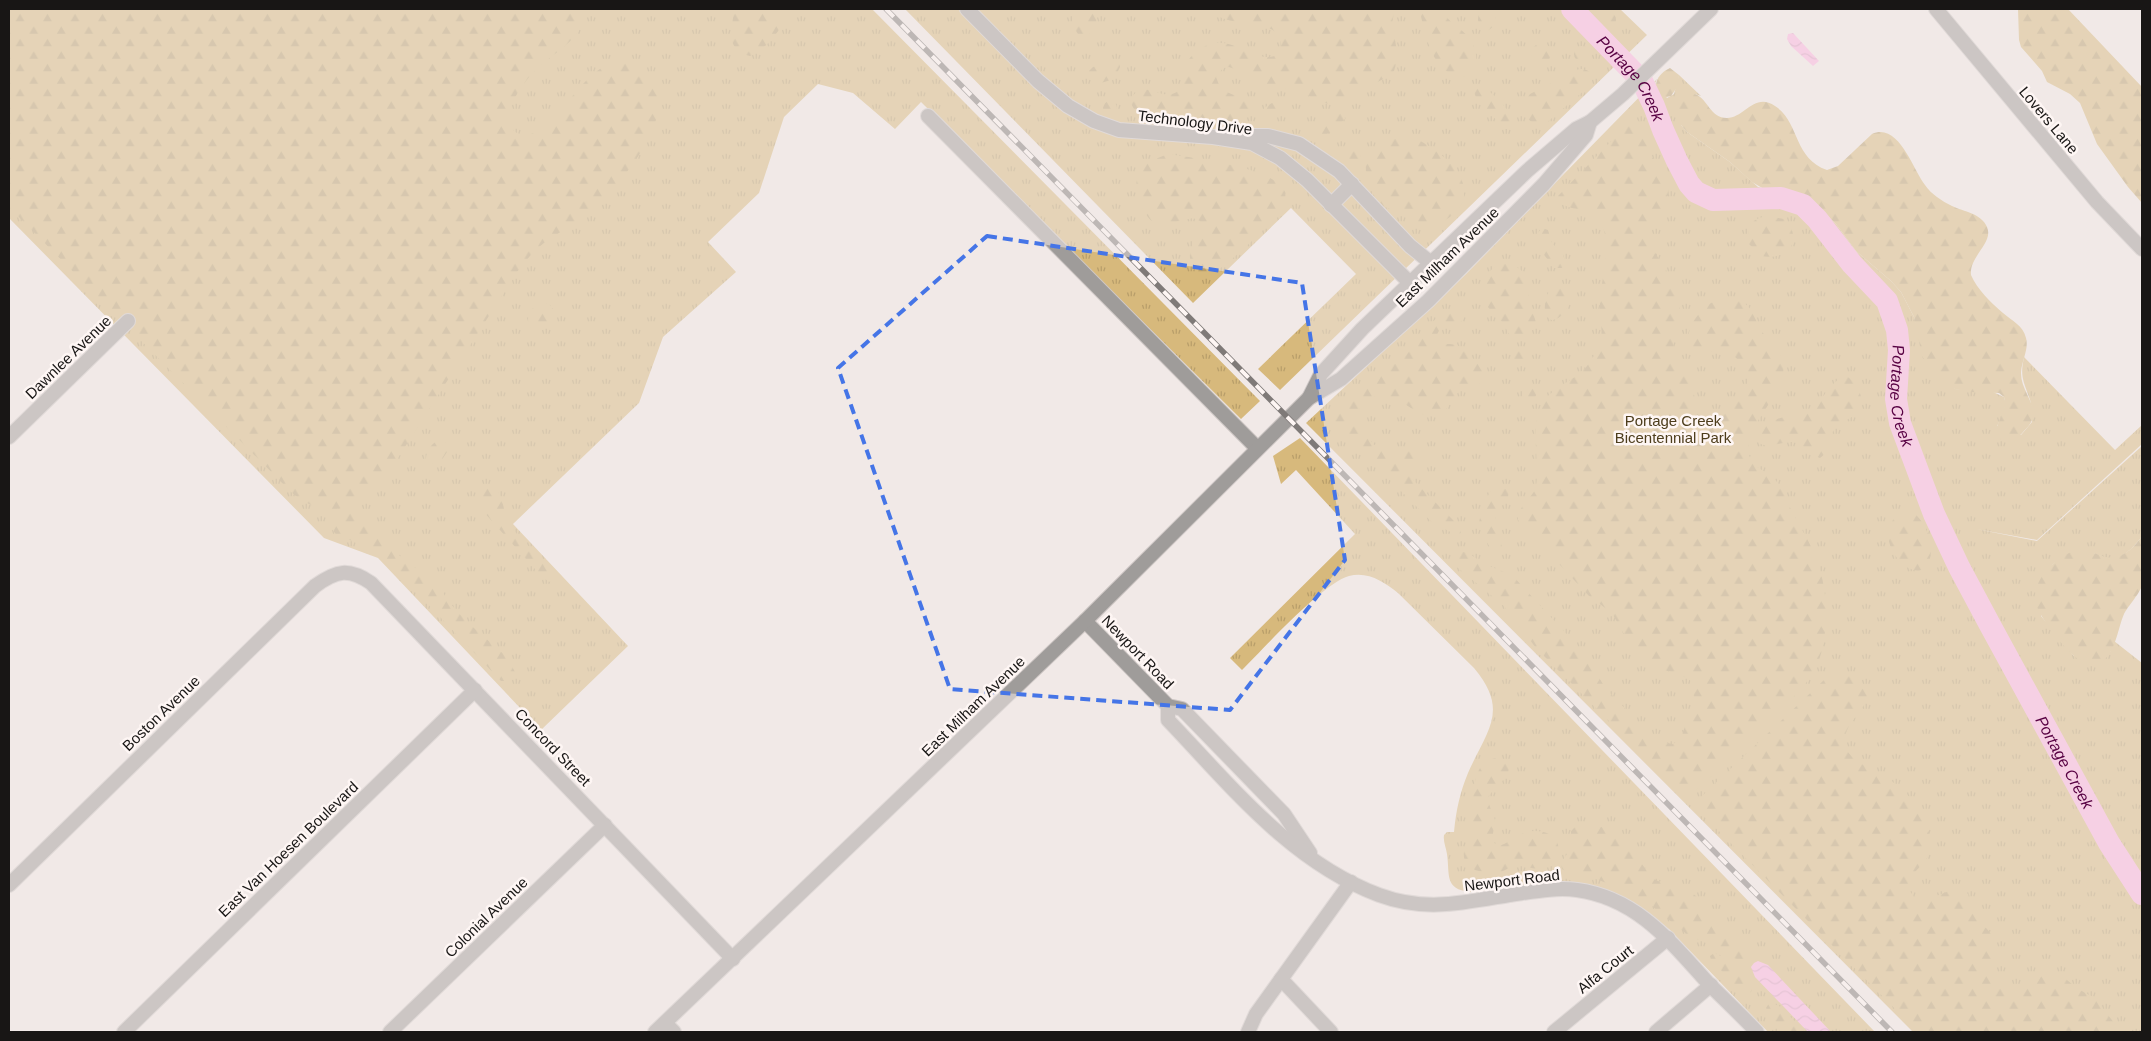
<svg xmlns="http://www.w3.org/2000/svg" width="2151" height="1041" font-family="Arial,sans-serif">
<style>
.grass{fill:url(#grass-tufts)}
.forest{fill:url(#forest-firs)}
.water{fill:url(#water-waves)}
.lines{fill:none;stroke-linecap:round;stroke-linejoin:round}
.river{stroke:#fdb2e0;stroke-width:22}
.minor-casing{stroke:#cec7c5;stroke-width:16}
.minor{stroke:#9f9c9a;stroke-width:14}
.rail-casing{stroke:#7f7a78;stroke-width:5.5}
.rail{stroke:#fef6f4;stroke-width:4;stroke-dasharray:11;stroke-linecap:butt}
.marked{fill:none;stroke:#4575e7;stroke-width:4;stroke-dasharray:10 6;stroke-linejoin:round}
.labels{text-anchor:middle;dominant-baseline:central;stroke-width:5;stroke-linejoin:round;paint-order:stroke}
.street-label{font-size:15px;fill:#181615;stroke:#fef6f4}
.park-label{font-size:15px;fill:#4d3d1c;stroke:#fef6f4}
.water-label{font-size:16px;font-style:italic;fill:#570042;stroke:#fef6f4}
</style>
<defs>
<pattern id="grass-tufts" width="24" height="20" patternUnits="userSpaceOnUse" patternTransform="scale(1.25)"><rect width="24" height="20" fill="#d7b97c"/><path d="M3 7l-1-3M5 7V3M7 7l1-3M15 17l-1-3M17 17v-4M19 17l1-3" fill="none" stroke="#b89e6a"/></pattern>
<pattern id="forest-firs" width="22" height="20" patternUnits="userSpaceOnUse" patternTransform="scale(1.25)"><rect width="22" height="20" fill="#d7b97c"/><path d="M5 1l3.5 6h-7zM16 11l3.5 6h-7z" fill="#b89e6a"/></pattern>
<pattern id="water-waves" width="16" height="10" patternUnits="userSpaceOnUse" patternTransform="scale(1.25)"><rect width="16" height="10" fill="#fdb2e0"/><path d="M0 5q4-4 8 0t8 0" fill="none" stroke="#d898bf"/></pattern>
</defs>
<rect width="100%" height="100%" fill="#f1e9e7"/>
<g class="grass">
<polygon points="9,9 872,9 1260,401 1241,419 921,102 895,129 853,93 818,84 784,117 759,193 708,242 736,272 663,337 639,403 513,524 628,646 541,730 378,558 324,538 9,218"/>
<polygon points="905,9 1620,9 1647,35 1280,390 1258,369 1356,274 1291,208 1193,303"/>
<path d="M1679,75L1701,96L1695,94L1681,125L1687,132L1730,162L1758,187L1796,196L1827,215L1836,224L1856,251L1891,281L1901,292L1914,317L1918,330L1955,389L1993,392L2004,397C2008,407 2002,416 1997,426L2021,435L2032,422C2032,414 2032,404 2029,397C2023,380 2020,376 2024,357L2115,450L2142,425V444L2037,540L1976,529L2037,541L2142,446V536C2135,546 2122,561 2107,558C2102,557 2097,554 2092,553C2077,550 2063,556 2052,565L2041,616L2074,656L2110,652L2114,641L2142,663V1032H1913L1306,423L1466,274L1657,79L1655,83L1667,98L1674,94Z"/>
<path d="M1300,438L1875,1032H1768L1670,930L1648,912L1626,900L1580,884L1560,882L1470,892C1444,889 1450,875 1447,854C1446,847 1443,842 1444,835L1447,832H1454C1456,811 1460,792 1468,773C1487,730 1510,711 1474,668L1398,593C1384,582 1368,571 1349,576C1323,583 1264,648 1242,670L1230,658L1355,534L1296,470L1281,484L1273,456Z"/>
</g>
<g class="forest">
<path d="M9,9H582C590,33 557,51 542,64C530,74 509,100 509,117C509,124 511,130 517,133C552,148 580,62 620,62C639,62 644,67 653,82C679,119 612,196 583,217C569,228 553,235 539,247C531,253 524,264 517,272L385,478C357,509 327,523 291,492L9,207Z"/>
<path d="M734,9H789C782,29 769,47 750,56C723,49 733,28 734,9Z"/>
<polygon points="1071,9 1091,9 1097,18 1095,29 1087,36 1078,34 1074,28"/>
<path d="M1211,9H1395L1392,23L1398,57L1394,71L1389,76L1366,88L1353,100L1344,103L1333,105L1322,102L1295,90L1265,87L1254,83L1237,70L1229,67L1223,68L1216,77C1218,82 1219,86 1223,90C1230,95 1257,100 1248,113C1238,128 1167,128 1150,122C1140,119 1133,110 1130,100C1144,75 1161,104 1178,91C1184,86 1182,76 1184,69C1188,56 1202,45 1215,43C1239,40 1261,67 1280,53C1290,11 1224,33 1211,9Z"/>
<path d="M1419,9H1442C1450,29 1473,29 1476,55C1477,64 1474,70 1467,76C1432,80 1426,34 1419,9Z"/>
<path d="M1483,9H1492L1496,19L1494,26L1486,32C1477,27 1475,16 1483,9Z"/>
<polygon points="2018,9 2068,9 2142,87 2142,203 2128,187 2097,144 2080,103 2070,94 2047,82 2042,71 2021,47 2019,40"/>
<circle cx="1607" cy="20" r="9"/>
<path d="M1543,42L1551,48C1552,58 1547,66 1538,68C1531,63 1531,56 1532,48L1539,43Z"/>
<circle cx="1582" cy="54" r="8"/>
<polygon points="1113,60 1119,63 1120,67 1114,79 1101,83 1090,78 1089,71 1093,67"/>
<path d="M1670,68L1679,75L1678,86L1671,96L1663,98C1650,87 1657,74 1670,68Z"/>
<path d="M1579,69C1586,69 1590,70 1592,77L1586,89L1545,124C1527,128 1517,107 1530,94Z"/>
<path d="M1479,86C1488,86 1515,116 1516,125L1513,129H1505L1477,100L1474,92Z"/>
<path d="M1695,94C1708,99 1710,118 1727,118C1745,118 1754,92 1775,106C1800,122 1793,158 1827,170L1838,166L1872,134C1899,122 1913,170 1925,185C1931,194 1942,201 1952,206C1964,212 1981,213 1987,227C1994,243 1969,256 1971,275C1977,289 1991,303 2003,313C2012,321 2023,325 2026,338C2029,349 2022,360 2021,372C2020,395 2047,410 2024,431C2021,435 2017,438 2012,440C2007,442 2001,441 1998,437C1991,427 2009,411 2004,397L1999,393L1969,392L1955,389L1946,385L1934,375L1922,356L1914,317L1901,292L1891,281L1856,251L1836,224L1827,215L1806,201L1796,196L1764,189L1752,182L1730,162L1687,132L1681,125L1676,111L1682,98Z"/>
<circle cx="1110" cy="108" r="7"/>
<path d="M1272,103L1279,104L1281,110C1277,116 1271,116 1265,113L1264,108Z"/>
<polygon points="1335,111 1344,113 1345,119 1332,132 1324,135 1321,134 1319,125"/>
<path d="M1635,119L1643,123C1647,134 1645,145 1651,155C1658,167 1669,175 1669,189C1668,208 1645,220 1650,240C1656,262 1676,277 1680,300C1682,318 1669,340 1676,355C1680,363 1688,370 1691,379C1692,384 1692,390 1694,395C1700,413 1719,419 1734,406C1740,400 1747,391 1748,382C1748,377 1745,371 1743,367C1738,358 1731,352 1721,351C1708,350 1686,358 1689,333C1690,323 1699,313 1707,306C1721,294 1740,295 1751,310C1755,316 1757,324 1761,330C1766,338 1774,344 1779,352C1800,388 1741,420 1749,455C1752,467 1764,470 1773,478C1780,484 1784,492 1787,501C1796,522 1810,540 1817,561C1829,591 1830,643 1814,671C1803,690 1785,705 1769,721C1746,743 1723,765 1700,787C1693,793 1685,795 1677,789L1536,648L1504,606L1457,567L1453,558L1457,552H1467L1484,564L1512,575L1583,652L1606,689L1642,726L1658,739L1667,743L1673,744L1681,739L1694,697L1690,680C1673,669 1651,670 1638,659L1612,613L1589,596L1518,520C1517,507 1531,499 1536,488C1540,460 1530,432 1541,405C1548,390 1576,380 1587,366C1593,358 1599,349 1601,339C1603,326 1599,314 1600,301C1601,276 1614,245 1600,222C1592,208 1572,211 1560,203L1558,196L1626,126Z"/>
<path d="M1408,136C1429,142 1469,171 1464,196C1463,207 1452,216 1443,222C1424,236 1415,223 1400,213C1394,209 1385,209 1380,203C1373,196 1369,185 1367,176C1360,146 1384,140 1408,136Z"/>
<polygon points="1348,143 1356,146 1361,155 1359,162 1357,164 1351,163 1343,153 1343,147"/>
<path d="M1168,154C1192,158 1276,167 1285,192C1286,197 1285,203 1283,207C1277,219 1226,267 1214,272C1210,274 1204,276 1199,273C1196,272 1193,267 1192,265C1185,250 1197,239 1203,226L1200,221L1193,218L1158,226C1142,216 1129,187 1141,170C1147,161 1158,158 1168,154Z"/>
<path d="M1767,216L1784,219C1805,240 1788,261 1761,256L1749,244C1746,228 1750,219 1767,216Z"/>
<polygon points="1542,228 1548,230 1552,243 1563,255 1565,261 1562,268 1554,268 1542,252 1537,234"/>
<path d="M1502,263C1514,263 1530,273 1530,287C1530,293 1527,297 1527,303L1533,312L1536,323C1532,335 1521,341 1510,335C1506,330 1504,323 1499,319C1487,306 1476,298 1485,279C1489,271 1494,266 1502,263Z"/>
<path d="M1559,284L1568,289C1573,302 1565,319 1551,320L1545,314C1544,303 1546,288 1559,284Z"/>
<path d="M542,302L549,304L553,309C553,322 548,331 534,331C522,322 530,306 542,302Z"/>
<path d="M1455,307L1463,312V320C1454,327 1435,324 1437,340L1439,343C1445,345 1450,343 1456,345C1464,347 1485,370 1486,378L1483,382C1477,386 1468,386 1462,390C1450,396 1450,414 1434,416C1414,419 1389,380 1366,402C1361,406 1357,411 1357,418L1373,444L1380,448L1395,451L1417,447L1426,451V459L1411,472V478L1459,526L1461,533L1456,535L1432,522L1388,478L1379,466L1365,456L1351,440L1330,426L1328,421L1331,414L1377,374L1403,359L1411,349L1417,336L1445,311Z"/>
<circle cx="1521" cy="357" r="9"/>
<path d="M1846,376C1852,379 1856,384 1859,391C1870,416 1844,417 1834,430C1827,439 1830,452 1820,458C1810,455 1805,444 1793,442C1783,441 1768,449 1759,443L1757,436C1765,415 1794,418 1811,408C1825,399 1830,381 1846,376Z"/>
<polygon points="1527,385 1533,386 1537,391 1534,403 1530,406 1524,402 1522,389"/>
<path d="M440,440L447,443V452L441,461L432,464L426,459C426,451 432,442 440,440Z"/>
<path d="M1495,485L1503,486L1509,492L1508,497L1495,516L1502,547L1497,551L1494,552C1490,549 1480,530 1479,525C1479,516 1489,490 1495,485Z"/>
<path d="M488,487C505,488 502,510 508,522C514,534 544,560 554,571L556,575L550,582L543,578L482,510L477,499L482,490Z"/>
<path d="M360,509L364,511L371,524L386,538L403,560L436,581L448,601L466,621L507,657L515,672L514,677L510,681H501L383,557L370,548L337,535L333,531C330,515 346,510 360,509Z"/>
<path d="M1905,510C1923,511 1936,546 1929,561C1920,584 1894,560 1890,545C1886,531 1891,516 1905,510Z"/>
<path d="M2142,536C2142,551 2145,570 2142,585C2141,592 2128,606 2124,614C2118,628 2116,649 2105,659C2101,663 2096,665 2091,665C2075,665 2040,619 2036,604C2034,595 2036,586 2041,578C2049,565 2067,549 2084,550C2090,551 2096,554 2102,556C2120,562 2133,549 2142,536Z"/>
<path d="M1837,673C1850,673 1861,679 1868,690C1868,712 1842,722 1845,745C1847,762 1885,774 1898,786C1911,797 1924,813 1928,830C1931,838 1931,848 1928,856C1923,868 1899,880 1912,894C1924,908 1947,888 1961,888C1978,900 1972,910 1982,924C1986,929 1992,932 1993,939C1998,959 1984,984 2012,992L2042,976L2050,974L2062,976L2078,989L2095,998L2121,1032H1918L1702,814L1699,803L1703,795L1824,680Z"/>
<path d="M1496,758C1528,766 1491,789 1487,799L1495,820L1492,840L1497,846C1511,844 1519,830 1536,831C1566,832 1565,864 1540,868C1531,870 1525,865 1517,864L1495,875L1475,870L1466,864C1460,849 1468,846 1469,833C1469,828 1466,823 1467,818C1469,811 1473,805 1473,799C1475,782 1475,762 1496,758Z"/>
<path d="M1585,824L1602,827L1629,846L1652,878C1664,886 1680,883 1691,892C1704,901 1710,917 1720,928C1731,938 1744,942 1754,954V958L1748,962L1729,957L1712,945L1689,936L1652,906L1628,891L1585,875L1569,873L1562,869L1561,863L1571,848V831L1576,826Z"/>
<path d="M1714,953C1729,959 1747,969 1753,985L1751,992L1748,993L1741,991L1711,960L1710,956Z"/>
<polygon points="1770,1002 1781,1007 1805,1032 1780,1032 1766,1008"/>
</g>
<g class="water">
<polygon points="1793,33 1819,61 1813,66 1791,46 1787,39 1788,34"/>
<polygon points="1758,961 1768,965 1831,1032 1808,1032 1755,977 1751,967 1754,963"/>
</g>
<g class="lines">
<path class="river" id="s1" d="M1572,9L1642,81L1654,106L1663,130L1677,161L1689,184L1696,192L1713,200L1781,198L1803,205L1817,219L1852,264L1887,301L1897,330L1899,350L1896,399L1900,423L1934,514L1959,567L1990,625L2109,843L2142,894"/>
<g class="minor-casing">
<g id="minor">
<polyline points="967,9 1038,81 1068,106 1094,121 1119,130 1213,137 1252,143 1280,158 1307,180 1410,283"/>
<polyline points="1936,9 2097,202 2142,249"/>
<polyline points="928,116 1257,448"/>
<polyline points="1241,136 1268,136 1299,144 1339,171 1410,246 1431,263"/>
<polyline points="1331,205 1352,184"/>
<polyline points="1309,398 1321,374 1362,329 1527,171 1576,129 1590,122 1623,94 1711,9"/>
<polyline points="9,437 128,321"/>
<polyline points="1085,621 1168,706 1182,709 1284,814 1310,853"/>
<path d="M1168,706V720C1231,786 1291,862 1379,895C1425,912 1462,903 1509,895C1531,892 1555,887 1577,890C1637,898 1671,942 1709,984C1725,1000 1742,1016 1757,1032"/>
<path d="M9,885L315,586C337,570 349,568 371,583L733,959"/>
<polyline points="1281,979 1331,1032"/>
<polyline points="665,1023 674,1032"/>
<polyline points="124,1032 475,690"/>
<polyline points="390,1032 605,825"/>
<polyline points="655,1032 1085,621 1309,398 1341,379 1428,301 1544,184 1586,135 1590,122"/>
<polyline points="1248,1032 1256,1014 1351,882"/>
<polyline points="1554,1032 1668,938"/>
<polyline points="1656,1032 1711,985"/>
</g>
</g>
<use href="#minor" class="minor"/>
<g class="rail-casing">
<polyline id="rail" points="886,9 1892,1032"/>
</g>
<use href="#rail" class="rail"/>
</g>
<path d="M0 0H2151V1041H0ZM987,236L1302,283L1345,560L1230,710L950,689L838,368Z" fill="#f1e9e7" fill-opacity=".55" fill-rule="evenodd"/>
<path class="marked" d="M987,236L1302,283L1345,560L1230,710L950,689L838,368Z"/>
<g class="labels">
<g class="street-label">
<text transform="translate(2049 120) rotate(50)">Lovers Lane</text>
<text transform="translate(1195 122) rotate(7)">Technology Drive</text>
<text transform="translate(1447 257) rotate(-44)">East Milham Avenue</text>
<text transform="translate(68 357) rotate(-44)">Dawnlee Avenue</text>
<text transform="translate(1138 652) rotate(46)">Newport Road</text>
<text transform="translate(973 706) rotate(-44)">East Milham Avenue</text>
<text transform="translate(161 713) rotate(-44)">Boston Avenue</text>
<text transform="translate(553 747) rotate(46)">Concord Street</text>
<text transform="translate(288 849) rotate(-44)">East Van Hoesen Boulevard</text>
<text transform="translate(1512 880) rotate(-7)">Newport Road</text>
<text transform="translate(486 917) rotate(-44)">Colonial Avenue</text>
<text transform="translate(1605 969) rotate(-39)">Alfa Court</text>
</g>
<g class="park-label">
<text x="1673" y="420">Portage Creek<tspan x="1673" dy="17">Bicentennial Park</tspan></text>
</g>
<g class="water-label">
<text stroke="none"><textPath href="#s1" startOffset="92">Portage Creek</textPath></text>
<text stroke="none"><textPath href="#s1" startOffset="559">Portage Creek</textPath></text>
<text stroke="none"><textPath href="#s1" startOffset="964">Portage Creek</textPath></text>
</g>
</g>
<rect width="2151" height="1041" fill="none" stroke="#181615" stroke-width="20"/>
</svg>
